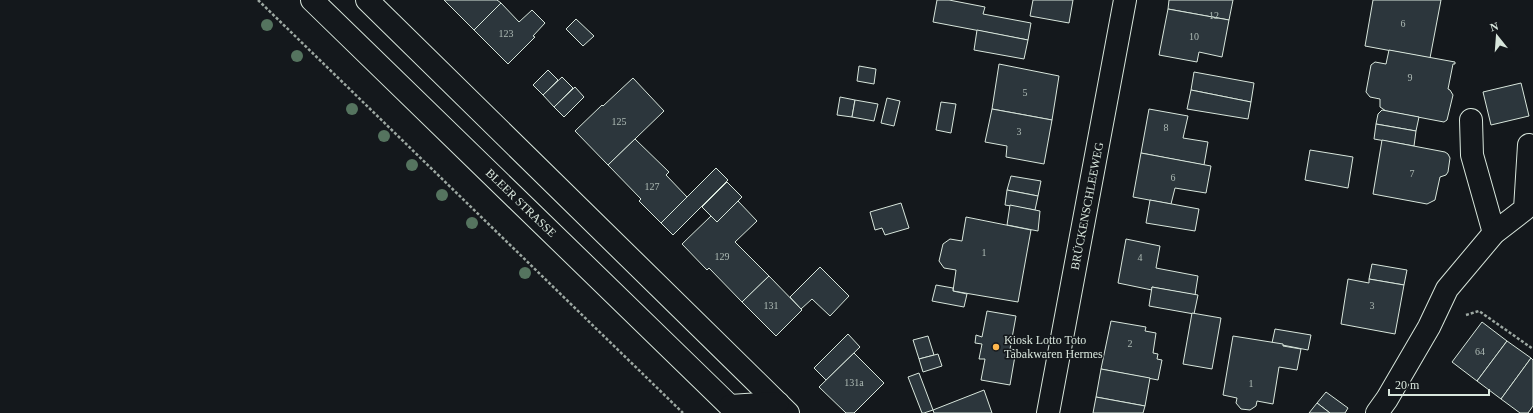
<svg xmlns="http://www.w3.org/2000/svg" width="1533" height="413" font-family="'Times New Roman',serif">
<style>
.building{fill:#2c363c;stroke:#d8e6dc}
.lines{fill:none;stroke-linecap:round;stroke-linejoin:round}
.minor-casing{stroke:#d8e6dc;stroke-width:24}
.path{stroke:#9da8a2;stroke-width:2.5;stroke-dasharray:3 2;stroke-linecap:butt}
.minor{stroke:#14181c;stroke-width:22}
.tree{fill:#55745f}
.poi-dot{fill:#ffb74d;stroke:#14181c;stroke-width:1.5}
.labels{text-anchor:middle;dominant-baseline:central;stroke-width:3;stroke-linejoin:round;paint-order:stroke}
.number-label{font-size:10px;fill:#adbab4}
.street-label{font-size:12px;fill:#d8e6dc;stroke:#14181c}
.poi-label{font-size:12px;fill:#d8e6dc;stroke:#14181c;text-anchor:start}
</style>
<rect width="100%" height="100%" fill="#14181c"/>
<g class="building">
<polygon points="444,0 497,0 501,3 474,30"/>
<polygon points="937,0 949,0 985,7 983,14 1031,23 1028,40 933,22"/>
<polygon points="1033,0 1073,0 1069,23 1030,16"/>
<polygon points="1169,0 1233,0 1229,20 1168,9"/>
<polygon points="1373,0 1441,0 1430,58 1365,46"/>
<polygon points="501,3 519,22 532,10 545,23 533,36 535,37 508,64 474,30"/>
<polygon points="1168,9 1229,20 1222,57 1199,52 1197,62 1159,55"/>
<polygon points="576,19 594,36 583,46 566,29"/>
<polygon points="977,30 1028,40 1024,59 974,50"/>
<polygon points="1389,50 1455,62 1455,64 1453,64 1448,89 1450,90 1453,95 1447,120 1444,122 1386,111 1380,107 1380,99 1370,97 1366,92 1371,65 1375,62 1386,64"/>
<polygon points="999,64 1059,76 1052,120 992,109"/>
<polygon points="859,66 876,69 874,84 857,81"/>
<polygon points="548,70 558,80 543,95 533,85"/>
<polygon points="1194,72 1254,83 1251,102 1191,90"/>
<polygon points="562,77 573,88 554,107 543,95"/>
<polygon points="633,78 664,111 608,165 575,131 602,105 603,106"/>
<polygon points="1521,83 1529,116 1491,125 1483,92"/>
<polygon points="575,87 584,97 564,117 554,107"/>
<polygon points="1191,90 1251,102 1248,119 1187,109"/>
<polygon points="840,97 855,100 852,117 837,115"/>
<polygon points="887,98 900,101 894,126 881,123"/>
<polygon points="855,100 878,104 874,121 852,117"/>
<polygon points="941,102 956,104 951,133 936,130"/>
<polygon points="992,109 1052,120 1044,164 1006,157 1007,146 985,142"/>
<polygon points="1149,109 1188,116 1183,138 1208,142 1204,165 1141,153"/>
<polygon points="1382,110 1419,117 1416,131 1376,124 1378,114"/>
<polygon points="1376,124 1416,131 1414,146 1374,139"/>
<polygon points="635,139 669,172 666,175 687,197 661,223 639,201 641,199 608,165"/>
<polygon points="1382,140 1445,152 1448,154 1450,158 1448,172 1446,175 1440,177 1435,200 1427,204 1373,194"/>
<polygon points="1310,150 1353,157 1348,188 1305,180"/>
<polygon points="1141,153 1211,166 1206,193 1175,188 1171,204 1133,197"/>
<polygon points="716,168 728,180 673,235 661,223"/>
<polygon points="1011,176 1041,181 1038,196 1007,190"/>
<polygon points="727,182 742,197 717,222 702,207"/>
<polygon points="1007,190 1038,196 1035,210 1005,205"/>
<polygon points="1150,200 1199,209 1195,231 1146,223"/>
<polygon points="738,201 757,221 735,242 769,276 742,302 709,268 707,270 682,244 711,216 717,222"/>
<polygon points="901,203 909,228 885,235 882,228 875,230 870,212"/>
<polygon points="1010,205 1040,211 1038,231 1007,225"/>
<polygon points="966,217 1031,230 1018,302 953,291 956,270 944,268 939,261 943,244 950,239 962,241"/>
<polygon points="1126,239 1160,246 1156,268 1198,276 1195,295 1152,287 1152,290 1118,283"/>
<polygon points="1372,264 1407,270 1404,285 1369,279"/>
<polygon points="820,267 849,296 830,316 812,299 801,309 790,297"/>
<polygon points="769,276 802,310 776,336 742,302"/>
<polygon points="1348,279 1369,283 1369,279 1404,285 1395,334 1341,324"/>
<polygon points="936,285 953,288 953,291 967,294 964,307 932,301"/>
<polygon points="1152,287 1198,295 1194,314 1149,306"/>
<polygon points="987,311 1016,316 1010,349 1016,350 1010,385 981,380 985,359 979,359 982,344 975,343 976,335 982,337"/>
<polygon points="1192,313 1221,318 1212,369 1183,364"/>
<polygon points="1111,321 1146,327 1145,331 1156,333 1153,353 1158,354 1157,359 1162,360 1158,380 1101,369"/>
<polygon points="1482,322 1507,341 1477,381 1452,362"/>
<polygon points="1275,329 1311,335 1308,350 1272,343"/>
<polygon points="848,334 860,347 826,380 814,368"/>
<polygon points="928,336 934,355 919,359 913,340"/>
<polygon points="1233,336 1283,344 1283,346 1301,349 1297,370 1279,367 1273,404 1257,401 1256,406 1250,410 1241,409 1236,403 1237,398 1223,395"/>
<polygon points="1507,341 1531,358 1501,399 1477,381"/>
<polygon points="854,353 884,383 854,413 846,413 819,387"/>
<polygon points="938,354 942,366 923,372 919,359"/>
<polygon points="1531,358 1533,360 1533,406 1528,413 1520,413 1501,399"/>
<polygon points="1101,369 1150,378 1145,406 1096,397"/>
<polygon points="919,373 933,410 924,413 922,413 908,377"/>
<polygon points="984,390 992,413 934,413 933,410"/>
<polygon points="1326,392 1348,408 1345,413 1330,413 1317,403"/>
<polygon points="1096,397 1145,406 1143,413 1093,413"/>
<polygon points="1317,403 1330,413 1309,413"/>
</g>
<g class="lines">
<g class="minor-casing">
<g id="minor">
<polyline points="312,0 737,413"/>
<polyline points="367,0 788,413"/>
<polyline points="1471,120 1472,155 1494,233"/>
<polyline points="730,406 778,403"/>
<polyline points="1048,413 1125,0"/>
<polyline points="1377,413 1387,399 1429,327 1447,289 1494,233 1525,209 1529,145"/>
</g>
</g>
<g class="path">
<polyline points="258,0 683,413"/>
<polyline points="1466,315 1479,311 1533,349"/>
</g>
<use href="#minor" class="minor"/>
</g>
<g class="tree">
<circle cx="267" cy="25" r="6"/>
<circle cx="297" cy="56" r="6"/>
<circle cx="352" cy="109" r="6"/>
<circle cx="384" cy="136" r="6"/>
<circle cx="412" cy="165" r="6"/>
<circle cx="442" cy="195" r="6"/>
<circle cx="472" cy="223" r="6"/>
<circle cx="525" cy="273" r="6"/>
</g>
<circle class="poi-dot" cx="996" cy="347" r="4"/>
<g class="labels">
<g class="number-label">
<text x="1214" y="15">12</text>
<text x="1403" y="23">6</text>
<text x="506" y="33">123</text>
<text x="1194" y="36">10</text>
<text x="1410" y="77">9</text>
<text x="1025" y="92">5</text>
<text x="619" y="121">125</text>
<text x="1166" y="127">8</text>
<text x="1019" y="131">3</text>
<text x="1412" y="173">7</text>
<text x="1173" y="177">6</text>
<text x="652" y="186">127</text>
<text x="984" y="252">1</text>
<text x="722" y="256">129</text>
<text x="1140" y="257">4</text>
<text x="771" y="305">131</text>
<text x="1372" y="305">3</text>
<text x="1130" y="343">2</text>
<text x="1480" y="351">64</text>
<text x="854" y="382">131a</text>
<text x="1251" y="383">1</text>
</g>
<g class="street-label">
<text transform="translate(521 203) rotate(44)">BLEER STRASSE</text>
<text transform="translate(1087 206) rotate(-79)">BRÜCKENSCHLEEWEG</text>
</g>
<g class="poi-label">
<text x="1004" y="340">Kiosk Lotto Toto<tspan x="1004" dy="14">Tabakwaren Hermes</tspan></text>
</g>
</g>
<g transform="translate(1497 36) rotate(343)" stroke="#14181c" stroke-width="3" paint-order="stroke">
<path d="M0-3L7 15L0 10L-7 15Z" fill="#d8e6dc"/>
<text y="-6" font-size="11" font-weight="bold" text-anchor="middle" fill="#d8e6dc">N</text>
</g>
<path d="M1389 389v6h100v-6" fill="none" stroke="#d8e6dc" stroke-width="2"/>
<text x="1395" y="389" font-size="12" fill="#d8e6dc" stroke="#14181c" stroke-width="3" paint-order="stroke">20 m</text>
</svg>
